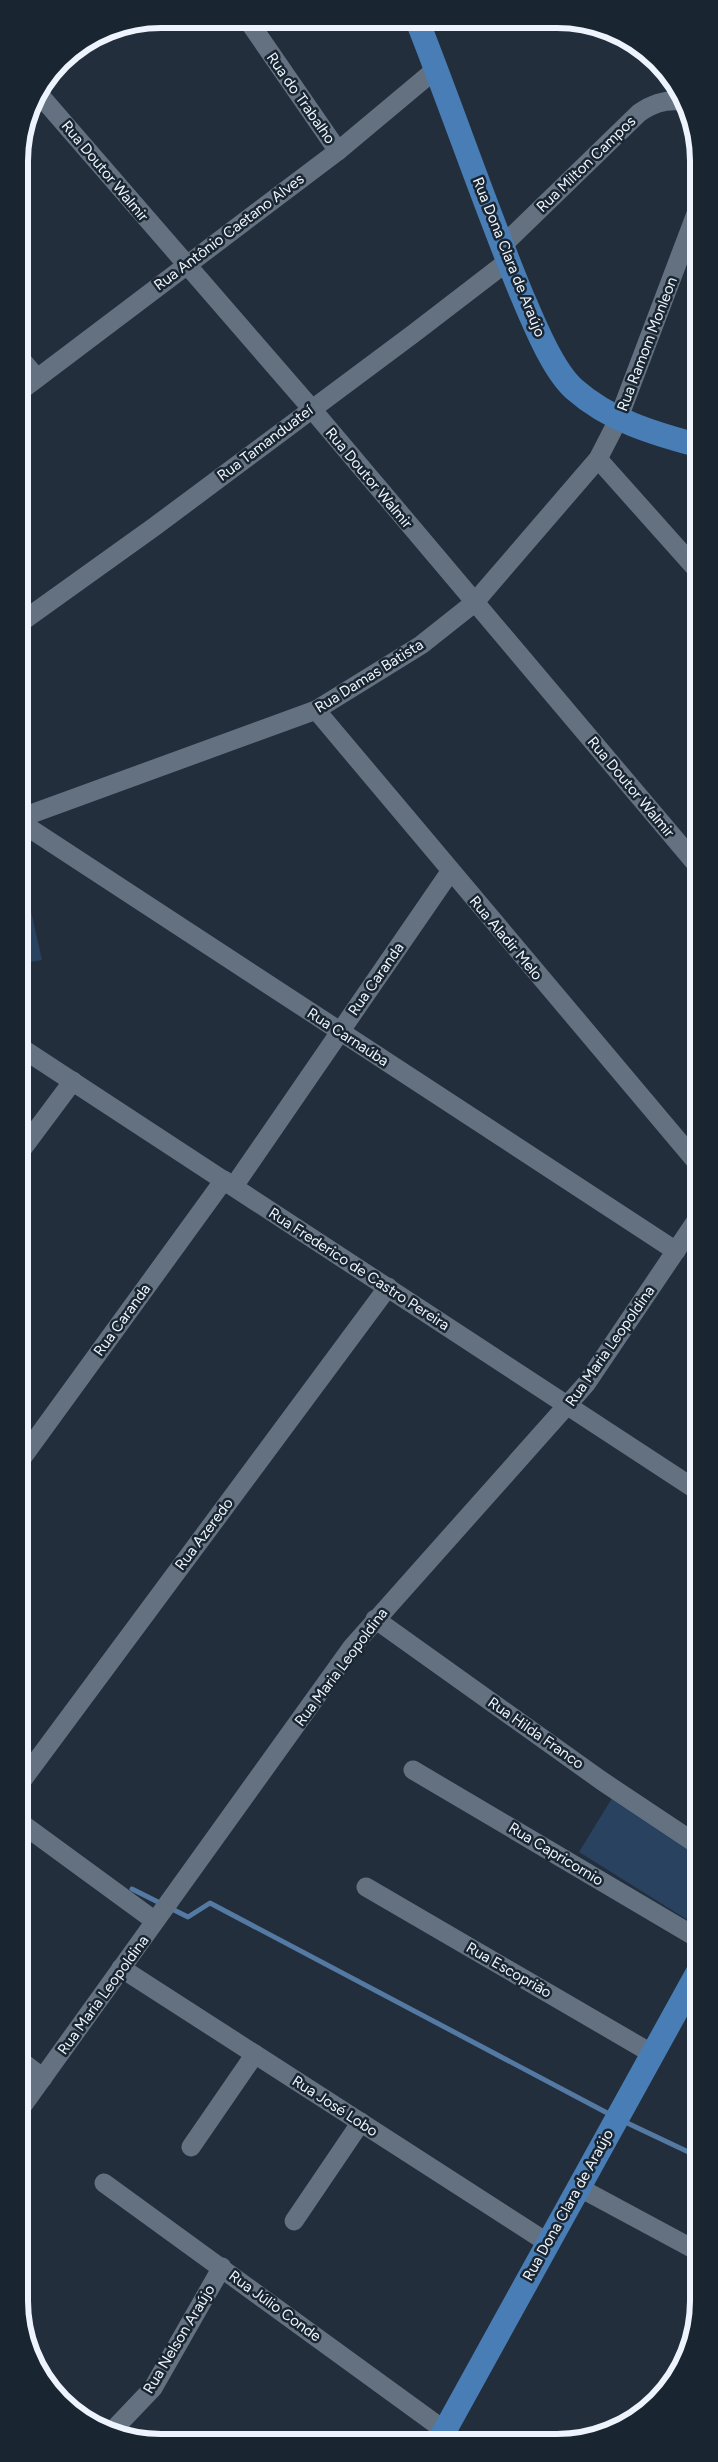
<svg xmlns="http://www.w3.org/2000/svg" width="718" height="2462" font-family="Figtree,sans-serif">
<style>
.green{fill:#284260}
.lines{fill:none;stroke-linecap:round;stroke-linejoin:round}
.stream{stroke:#5479a2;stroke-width:5}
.minor{stroke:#647181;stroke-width:19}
.major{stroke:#487db5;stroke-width:24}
.labels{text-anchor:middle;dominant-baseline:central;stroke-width:5;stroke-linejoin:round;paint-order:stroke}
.street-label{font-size:15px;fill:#edf4fd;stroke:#192531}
.rim{fill:none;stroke:#edf4fd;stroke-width:6}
</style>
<rect width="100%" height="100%" fill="#232e3c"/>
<g class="green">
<polygon points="28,898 42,960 20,964 20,900"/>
<polygon points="614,1795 698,1854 699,1927 579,1852"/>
</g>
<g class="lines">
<g class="stream">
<polyline points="132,1889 188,1917 210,1903 611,2115"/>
<polyline points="623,2121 699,2157"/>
</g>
<g class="minor">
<polyline points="247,19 338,151"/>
<polyline points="38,93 311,408 697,865"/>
<path d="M502,246L639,113C652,104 663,100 679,101"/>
<polyline points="19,357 37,378"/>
<polyline points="19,392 338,151 436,69"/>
<polyline points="598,459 697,570"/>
<polyline points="20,623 154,527 413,334 508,261"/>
<polyline points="316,710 698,1164"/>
<polyline points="20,818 316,710 421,645 474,603 598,459 618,420 697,211"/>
<polyline points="20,822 676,1251"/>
<polyline points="20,1047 698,1491"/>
<polyline points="20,1152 73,1081"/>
<polyline points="234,1186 450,872"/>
<polyline points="20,1461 224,1180"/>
<polyline points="375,1619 602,1781 698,1845"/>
<polyline points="413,1770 699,1939"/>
<polyline points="21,1782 388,1287"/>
<polyline points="21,1823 155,1921"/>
<polyline points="366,1887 651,2053"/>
<polyline points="121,1968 548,2243"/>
<polyline points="21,2061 43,2078"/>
<polyline points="21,2108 352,1647 586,1384 698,1218"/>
<polyline points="191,2147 255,2054"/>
<polyline points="104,2183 444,2430"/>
<polyline points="580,2188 699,2252"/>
<polyline points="294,2221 361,2122"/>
<polyline points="113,2430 153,2388 222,2267"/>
</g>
<g class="major">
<path d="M417,20C453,111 484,203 521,293C533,321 552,369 574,389C609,420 652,433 697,445"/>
<polyline points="439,2441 699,1970"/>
</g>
</g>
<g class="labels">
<g class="street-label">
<text transform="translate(301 98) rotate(55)">Rua do Trabalho</text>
<text transform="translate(586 164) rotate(-44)">Rua Milton Campos</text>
<text transform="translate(105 171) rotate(50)">Rua Doutor Walmir</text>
<text transform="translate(229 232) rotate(-37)">Rua Antônio Caetano Alves</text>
<text transform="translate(509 257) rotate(68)">Rua Dona Clara de Araújo</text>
<text transform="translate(647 344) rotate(-69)">Rua Ramom Monleon</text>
<text transform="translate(265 443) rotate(-37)">Rua Tamanduateí</text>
<text transform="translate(369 478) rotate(50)">Rua Doutor Walmir</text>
<text transform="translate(369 676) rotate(-32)">Rua Damas Batista</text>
<text transform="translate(631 787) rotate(50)">Rua Doutor Walmir</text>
<text transform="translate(506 938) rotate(50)">Rua Aladir Melo</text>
<text transform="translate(376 979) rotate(-55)">Rua Caranda</text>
<text transform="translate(348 1037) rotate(33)">Rua Carnaúba</text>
<text transform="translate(359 1269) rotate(33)">Rua Frederico de Castro Pereira</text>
<text transform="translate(122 1320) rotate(-54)">Rua Caranda</text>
<text transform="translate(610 1346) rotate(-55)">Rua Maria Leopoldina</text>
<text transform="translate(204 1534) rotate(-53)">Rua Azeredo</text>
<text transform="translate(341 1667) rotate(-53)">Rua Maria Leopoldina</text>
<text transform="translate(536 1733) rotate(35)">Rua Hilda Franco</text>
<text transform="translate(556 1854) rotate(31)">Rua Capricornio</text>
<text transform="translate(509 1970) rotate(30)">Rua Escoprião</text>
<text transform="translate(103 1995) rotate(-54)">Rua Maria Leopoldina</text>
<text transform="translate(335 2106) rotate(33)">Rua José Lobo</text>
<text transform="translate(568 2205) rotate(-61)">Rua Dona Clara de Araújo</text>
<text transform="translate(275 2306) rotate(36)">Rua Júlio Conde</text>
<text transform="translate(179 2339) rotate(-59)">Rua Nelson Araújo</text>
</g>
</g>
<path d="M0 0H718V2462H0ZM161 28H557A133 133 0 0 1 690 161V2301A133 133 0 0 1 557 2434H161A133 133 0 0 1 28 2301V161A133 133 0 0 1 161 28Z" fill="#192531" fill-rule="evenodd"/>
<path class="rim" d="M161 28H557A133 133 0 0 1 690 161V2301A133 133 0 0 1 557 2434H161A133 133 0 0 1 28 2301V161A133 133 0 0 1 161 28Z"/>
</svg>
